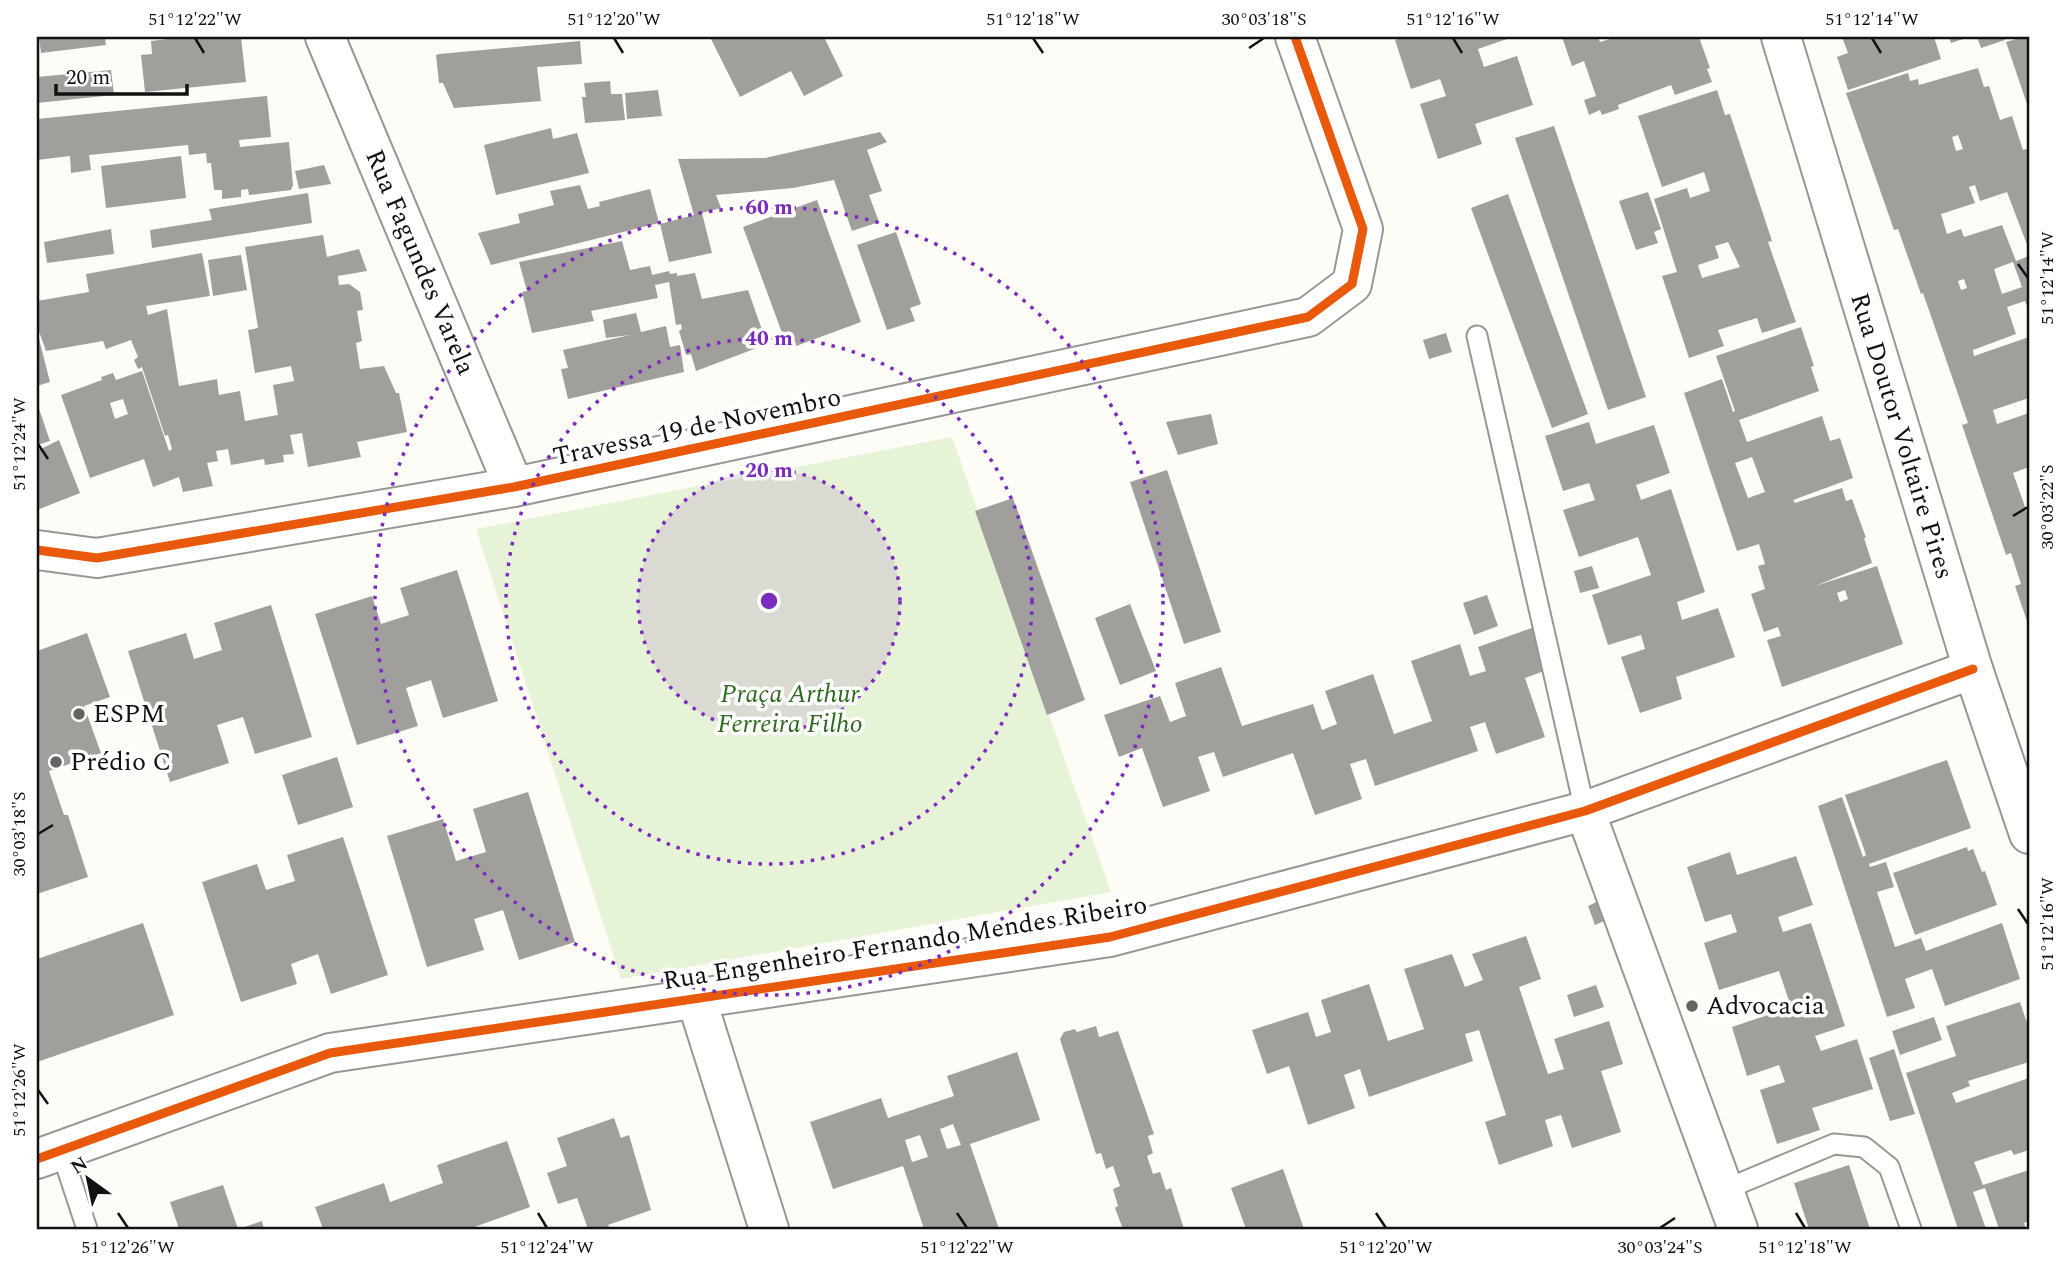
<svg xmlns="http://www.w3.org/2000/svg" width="2066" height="1266" font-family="Spectral,serif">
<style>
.grass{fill:#e7f3d7}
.building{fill:#a19f9c;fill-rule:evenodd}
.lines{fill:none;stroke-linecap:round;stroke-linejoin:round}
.service-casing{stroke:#979795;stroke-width:23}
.minor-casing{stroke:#979795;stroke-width:42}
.service{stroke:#fffffe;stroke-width:19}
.minor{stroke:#fffffe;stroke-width:38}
.cycleway-casing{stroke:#fff;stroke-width:13}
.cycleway{stroke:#e8590c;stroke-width:9}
.ticks{fill:none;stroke:#111;stroke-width:2.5}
.ring{fill:none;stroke:#7b2cbf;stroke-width:3.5;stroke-dasharray:3.5 7}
.poi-dot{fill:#646362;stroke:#fff;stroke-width:2.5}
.labels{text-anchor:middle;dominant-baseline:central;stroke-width:7;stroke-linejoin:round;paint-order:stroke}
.street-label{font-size:26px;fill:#111;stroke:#fff}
.park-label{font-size:26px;font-style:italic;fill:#2f6b1f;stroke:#fff}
.poi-label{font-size:26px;fill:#111;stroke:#fff;text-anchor:start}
.centre{fill:#7b2cbf;stroke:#fff;stroke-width:3.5}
.ring-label{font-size:21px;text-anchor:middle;font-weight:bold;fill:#7b2cbf;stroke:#fff;stroke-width:7;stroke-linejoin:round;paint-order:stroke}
.neatline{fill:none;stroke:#111;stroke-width:2.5}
.ticks-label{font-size:18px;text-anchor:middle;fill:#111}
</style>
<rect width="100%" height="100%" fill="#fdfcf7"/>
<polygon class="grass" points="952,437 1111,892 621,979 476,529"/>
<g class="building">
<polygon points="39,37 105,37 106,45 41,53"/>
<polygon points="186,37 241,37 246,82 145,92 141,55 152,54 151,41"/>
<polygon points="710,37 824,37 843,76 804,96 791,71 740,97"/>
<polygon points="1403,37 1506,37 1507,39 1478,49 1484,67 1517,56 1533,105 1475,124 1482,144 1438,159 1420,104 1446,96 1440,79 1411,89 1395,40"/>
<polygon points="1562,37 1598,37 1600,42 1616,37 1699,37 1710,68 1707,69 1712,82 1675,95 1671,85 1618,105 1619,109 1602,115 1600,110 1589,115 1584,100 1596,96 1584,61 1572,66"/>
<polygon points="1842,37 1934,37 1941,59 1848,90 1837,57 1848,53"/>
<polygon points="1949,37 1969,37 1951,43"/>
<polygon points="1977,37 2004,37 2005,40 1981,48"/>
<polygon points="2023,37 2029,37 2029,110 2006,42"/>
<polygon points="580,41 582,64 537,67 541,101 454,108 443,83 439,83 436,55 439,54"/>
<path d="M1978,68L1984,87L1989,86L2000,120L2012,116L2023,150L2029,148V250L2007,192L1980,201L1975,185L1969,187L1975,203L1941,214L1947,234L1961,229L1964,237L2002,225L2016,261L2029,256V311L2025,301L2007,307L2016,334L1973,350L1974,356L2029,337V398L1993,410L1997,424L2029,413V467L2013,473L2029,518V627L2015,586L2021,584L2011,553L2006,555L1962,425L1968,423L1923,293L1921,294L1898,229L1894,230L1846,93L1908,73L1910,81L1918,79L1919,85ZM1958,135L1963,149L1956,151L1952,137ZM2013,262L2022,287L2002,294L1994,269ZM1964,279L1967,288L1961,290L1958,281Z"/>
<polygon points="111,70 114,95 37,103 37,77"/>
<polygon points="610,81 611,94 622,94 625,120 585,123 582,97 586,97 584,83"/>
<polygon points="658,90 662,116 627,119 625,93"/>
<path d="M1717,90L1725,115L1730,114L1772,241L1768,242L1796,322L1762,333L1757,318L1718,330L1724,346L1689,358L1662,276L1677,272L1654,199L1687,188L1690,198L1710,191L1704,172L1662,187L1638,116ZM1728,242L1740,267L1702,278L1698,265L1719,258L1715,246Z"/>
<polygon points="267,96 271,137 239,140 240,147 289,142 293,185 291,190 249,195 248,189 241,190 241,197 222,199 222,190 214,190 211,163 207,163 206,153 189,155 188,145 89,155 91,170 71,173 70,156 37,160 37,119"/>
<polygon points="1554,126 1646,397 1608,410 1515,138"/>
<polygon points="551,128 553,139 577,133 589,173 496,195 484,145"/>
<polygon points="880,132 887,142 867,150 882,191 869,195 879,222 852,231 834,180 793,188 716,195 721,208 702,213 712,253 669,262 660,224 694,215 678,159 765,158"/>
<polygon points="181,156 186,198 106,208 101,166"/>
<polygon points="324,165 331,184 299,189 295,171"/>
<polygon points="580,185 588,209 600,206 599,202 650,189 659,223 491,265 478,233 520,223 518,214 554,205 550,191"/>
<polygon points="1648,192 1661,229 1654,232 1658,243 1636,250 1619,201"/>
<polygon points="308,193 312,223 152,248 150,230 212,220 209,209"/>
<polygon points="1508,194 1588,414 1552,428 1471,208"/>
<polygon points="817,200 861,322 788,349 743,227"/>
<polygon points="111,229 114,254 47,263 44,242"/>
<polygon points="896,232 921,304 910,308 915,321 887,330 857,245"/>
<path d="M323,235L327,257L359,249L367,271L338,276L339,285L349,284L360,292L363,310L357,311L362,341L356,343L360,369L384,366L396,393H399L407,432L357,442L361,457L308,467L302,433L290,435L294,454L283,455L284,462L265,465L264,459L231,465L228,449L216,451L218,461L207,463L213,486L183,492L179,477L153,487L144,459L90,478L61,395L102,380L101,377L113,373L116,380L142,371L169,451L172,449L168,435L165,436L142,367L138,369L134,360L138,357L131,340L106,349L103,341L46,351L37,326V301L89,292L86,274L202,253L210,296L146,306L148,315L167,309L179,386L217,379L219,395L240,391L245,421L278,415L273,385L294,381L291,366L255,373L248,330L258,328L245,247ZM123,399L128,414L115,419L110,403Z"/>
<polygon points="622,241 630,270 650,266 652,275 669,271 670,274 677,273 677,276 695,273 702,299 748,290 767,344 696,371 691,354 686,355 679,331 682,329 681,324 676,325 669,282 655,285 658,298 591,311 594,321 532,333 522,292 527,291 519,262"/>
<polygon points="241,255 247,290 213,296 208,260"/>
<polygon points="636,313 641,332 666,326 670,347 680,345 684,372 568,399 561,369 568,368 563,350 630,335 606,338 603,320"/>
<path d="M1801,327L1814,366L1811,367L1819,391L1739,420L1747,442L1822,416L1830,441L1840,438L1853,478L1793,500L1795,503L1842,488L1846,501L1852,499L1866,538H1864L1872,563L1815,586L1877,566L1903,644L1782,687L1767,640L1781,636L1778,627L1764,632L1751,594L1765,589L1758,566L1765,564L1759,544L1737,551L1684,393L1722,379L1733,412L1735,411L1716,356ZM1752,457L1765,492L1748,498L1735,463ZM1845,590L1848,599L1840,602L1837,593Z"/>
<polygon points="37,331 50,382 37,386"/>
<polygon points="1446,333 1452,352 1429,359 1423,340"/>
<polygon points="37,403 50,441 37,445 39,450 59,440 80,493 37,510"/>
<polygon points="1211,414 1218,444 1178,455 1166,422"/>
<polygon points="1589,422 1596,444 1654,425 1670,473 1636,485 1641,500 1671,489 1705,592 1677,602 1682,620 1718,608 1735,657 1676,677 1682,699 1640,713 1621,657 1645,649 1641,635 1608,645 1592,595 1651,575 1638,537 1579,557 1563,510 1595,500 1589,483 1563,491 1545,436"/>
<polygon points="1167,470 1221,632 1184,644 1130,482"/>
<polygon points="1013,498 1085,700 1047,715 975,511"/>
<polygon points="1592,566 1599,588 1580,593 1574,571"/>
<polygon points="457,570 498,701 443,718 431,680 406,688 418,726 357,745 315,614 372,596 381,624 409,615 400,588"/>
<polygon points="1487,595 1498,626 1474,635 1463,603"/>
<polygon points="1130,604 1156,671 1120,685 1095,618"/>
<polygon points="271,605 312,737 255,754 243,717 217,725 229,763 170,782 128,651 186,633 194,659 222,650 214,623"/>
<polygon points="1532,628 1547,670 1525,678 1545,737 1496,754 1485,722 1470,727 1478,751 1375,786 1366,759 1350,764 1362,799 1315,815 1293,753 1223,777 1214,752 1198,757 1210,791 1163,807 1142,748 1119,757 1104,715 1160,696 1170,722 1186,716 1175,683 1221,667 1242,726 1313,704 1322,730 1337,724 1325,691 1373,674 1394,734 1432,721 1411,661 1460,644 1470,676 1486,671 1478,647"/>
<polygon points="87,633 110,697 84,706 101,753 49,771 64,815 68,815 88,877 37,894 37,651"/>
<polygon points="337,757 353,807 298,825 282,775"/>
<polygon points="1947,760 1971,828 1869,864 1870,867 1886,862 1894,887 1877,892 1895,947 1921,938 1926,951 2002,923 2020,979 1945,1006 1932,969 1905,979 1915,1008 1887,1017 1818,806 1842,797 1863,857 1866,855 1845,795"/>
<polygon points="528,792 575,942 519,960 503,910 474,919 484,950 427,967 387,836 443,819 456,861 486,852 473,809"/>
<polygon points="343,837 388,975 331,994 318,954 291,964 297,984 241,1002 202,882 257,864 266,890 295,881 287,855"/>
<polygon points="1967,847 1968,851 1973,849 1982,872 1985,871 1997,905 1915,935 1893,873"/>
<polygon points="1730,852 1737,875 1796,856 1813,905 1778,917 1783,932 1811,923 1845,1026 1815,1036 1821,1051 1857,1039 1873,1089 1812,1108 1820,1130 1777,1144 1760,1090 1785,1082 1779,1065 1747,1076 1732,1027 1791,1007 1779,971 1719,990 1704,943 1737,932 1731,914 1705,922 1687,867"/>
<polygon points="1609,896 1618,915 1595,925 1588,906"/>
<polygon points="143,923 174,1015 37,1062 37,959"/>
<polygon points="1526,936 1541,979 1519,987 1548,1074 1564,1069 1554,1039 1609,1021 1623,1064 1601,1071 1621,1132 1572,1148 1561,1115 1545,1120 1553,1146 1499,1165 1485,1122 1506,1115 1479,1030 1465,1034 1473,1061 1369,1097 1360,1069 1344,1075 1355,1108 1308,1125 1289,1066 1267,1074 1252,1030 1308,1012 1316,1037 1331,1032 1321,1000 1369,984 1388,1041 1424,1029 1404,969 1452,954 1465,987 1483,980 1472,954"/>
<polygon points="1596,985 1604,1007 1574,1017 1567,995"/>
<polygon points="2020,1002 2029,1029 2029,1062 1968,1081 1970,1086 1952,1093 1956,1103 2029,1078 2029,1150 2014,1155 2011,1150 1974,1162 1983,1185 2029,1170 2029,1221 2024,1223 2026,1229 1999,1229 1985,1188 1973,1192 1986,1229 1958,1229 1906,1073 1956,1056 1946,1026"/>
<polygon points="1934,1017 1942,1040 1900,1055 1892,1031"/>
<polygon points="1096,1026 1099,1037 1118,1031 1154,1134 1148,1136 1153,1153 1147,1156 1153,1174 1160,1172 1166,1190 1171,1188 1184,1229 1123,1229 1115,1208 1118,1206 1113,1189 1120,1186 1113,1166 1106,1169 1101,1153 1096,1154 1060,1039 1064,1032 1075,1029 1077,1032"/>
<polygon points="1894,1049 1915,1114 1890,1121 1869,1058"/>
<path d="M1017,1052L1040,1120L970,1144L999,1229H924L903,1166L833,1189L810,1122L881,1098L888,1118L954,1096L947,1076ZM953,1124L961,1145L947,1149L940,1129ZM920,1135L928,1157L912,1162L905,1140Z"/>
<polygon points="614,1118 621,1138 629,1135 651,1210 608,1225 610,1229 588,1229 577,1198 558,1204 547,1173 567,1166 557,1138"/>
<polygon points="507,1141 530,1207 469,1229 323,1229 315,1207 384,1183 390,1202 443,1183 437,1165"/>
<polygon points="1849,1165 1870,1229 1809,1229 1794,1183"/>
<polygon points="1283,1169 1304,1229 1246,1229 1231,1188"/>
<polygon points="223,1185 238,1229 179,1229 170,1202"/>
<polygon points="262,1221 264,1229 239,1229"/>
</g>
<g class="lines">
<g class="service-casing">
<g id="service">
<polyline points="1477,336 1585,811"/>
<polyline points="61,1150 87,1229"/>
<polyline points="1724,1190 1834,1144 1864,1147 1889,1167 1911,1229"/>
</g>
</g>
<g class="minor-casing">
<g id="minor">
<polyline points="325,37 514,487"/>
<polyline points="1781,37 1973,669 2029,834"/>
<polyline points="37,550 97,558 514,487 1308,317 1352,284 1363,229 1295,37"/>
<polyline points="1585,811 1738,1229"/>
<polyline points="696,998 769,1229"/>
<polyline points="37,1159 330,1053 1110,937 1585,811 1973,669"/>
</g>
</g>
<use href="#service" class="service"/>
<use href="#minor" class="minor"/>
<g class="cycleway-casing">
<g id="cycleway">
<polyline points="37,550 97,558 514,487 1308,317 1352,284 1363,229 1295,37"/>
<polyline points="37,1159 330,1053 1110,937 1585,811 1973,669"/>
</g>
</g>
<use href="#cycleway" class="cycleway"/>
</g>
<path class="ticks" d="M195,38L204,53M614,38L623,53M1033,38L1043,53M1453,38L1462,53M1872,38L1881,53M1249,48L1264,38M2018,264L2028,278M38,444L48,459M2013,516L2028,507M38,834L53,825M2018,909L2028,924M38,1090L48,1104M118,1213L128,1228M538,1213L547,1228M957,1213L967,1228M1376,1213L1386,1228M1796,1213L1805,1228M1660,1228L1675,1218"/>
<circle cx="769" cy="601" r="131" fill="#7b2cbf" fill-opacity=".12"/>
<g class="ring">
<circle cx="769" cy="601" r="131"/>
<circle cx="769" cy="601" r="263"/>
<circle cx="769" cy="601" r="394"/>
</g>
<g class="poi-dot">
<circle cx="79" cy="714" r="7"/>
<circle cx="56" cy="762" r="7"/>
<circle cx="1692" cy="1006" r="7"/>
</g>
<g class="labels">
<g class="street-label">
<text transform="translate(420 262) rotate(67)">Rua Fagundes Varela</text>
<text transform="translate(697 427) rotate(-12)">Travessa 19 de Novembro</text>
<text transform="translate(1902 436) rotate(73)">Rua Doutor Voltaire Pires</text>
<text transform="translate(905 943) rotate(-9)">Rua Engenheiro Fernando Mendes Ribeiro</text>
</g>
<g class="park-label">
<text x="790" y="694">Praça Arthur<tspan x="790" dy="30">Ferreira Filho</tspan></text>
</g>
<g class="poi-label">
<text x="93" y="714">ESPM</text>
<text x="70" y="762">Prédio C</text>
<text x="1706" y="1006">Advocacia</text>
</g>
</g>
<circle cx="769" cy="601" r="10" class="centre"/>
<g class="ring-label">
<text x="769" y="214">60 m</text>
<text x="769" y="345">40 m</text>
<text x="769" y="477">20 m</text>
</g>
<rect width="2066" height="1266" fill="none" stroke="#ffffff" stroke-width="77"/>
<g transform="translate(88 1179) rotate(327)" stroke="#ffffff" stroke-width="5" paint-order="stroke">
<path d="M0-5L12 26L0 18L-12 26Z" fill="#111111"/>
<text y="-10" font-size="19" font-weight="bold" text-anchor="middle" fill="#111111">N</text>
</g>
<path d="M56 84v10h131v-10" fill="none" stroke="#111111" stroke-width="3.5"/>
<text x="66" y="84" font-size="21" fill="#111111" stroke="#ffffff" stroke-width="5" paint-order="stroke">20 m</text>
<rect x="38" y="38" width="1990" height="1190" class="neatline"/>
<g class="ticks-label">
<text x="195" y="25">51°12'22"W</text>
<text x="614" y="25">51°12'20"W</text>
<text x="1033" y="25">51°12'18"W</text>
<text x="1264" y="25">30°03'18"S</text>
<text x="1453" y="25">51°12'16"W</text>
<text x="1872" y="25">51°12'14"W</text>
<text transform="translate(2047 278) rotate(-90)" y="6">51°12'14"W</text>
<text transform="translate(19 444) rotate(-90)" y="6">51°12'24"W</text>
<text transform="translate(2047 507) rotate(-90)" y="6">30°03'22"S</text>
<text transform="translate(19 834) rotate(-90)" y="6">30°03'18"S</text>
<text transform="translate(2047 924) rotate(-90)" y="6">51°12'16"W</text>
<text transform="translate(19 1090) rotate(-90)" y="6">51°12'26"W</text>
<text x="128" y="1253">51°12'26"W</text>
<text x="547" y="1253">51°12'24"W</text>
<text x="967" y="1253">51°12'22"W</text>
<text x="1386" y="1253">51°12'20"W</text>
<text x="1660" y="1253">30°03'24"S</text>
<text x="1805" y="1253">51°12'18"W</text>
</g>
</svg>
